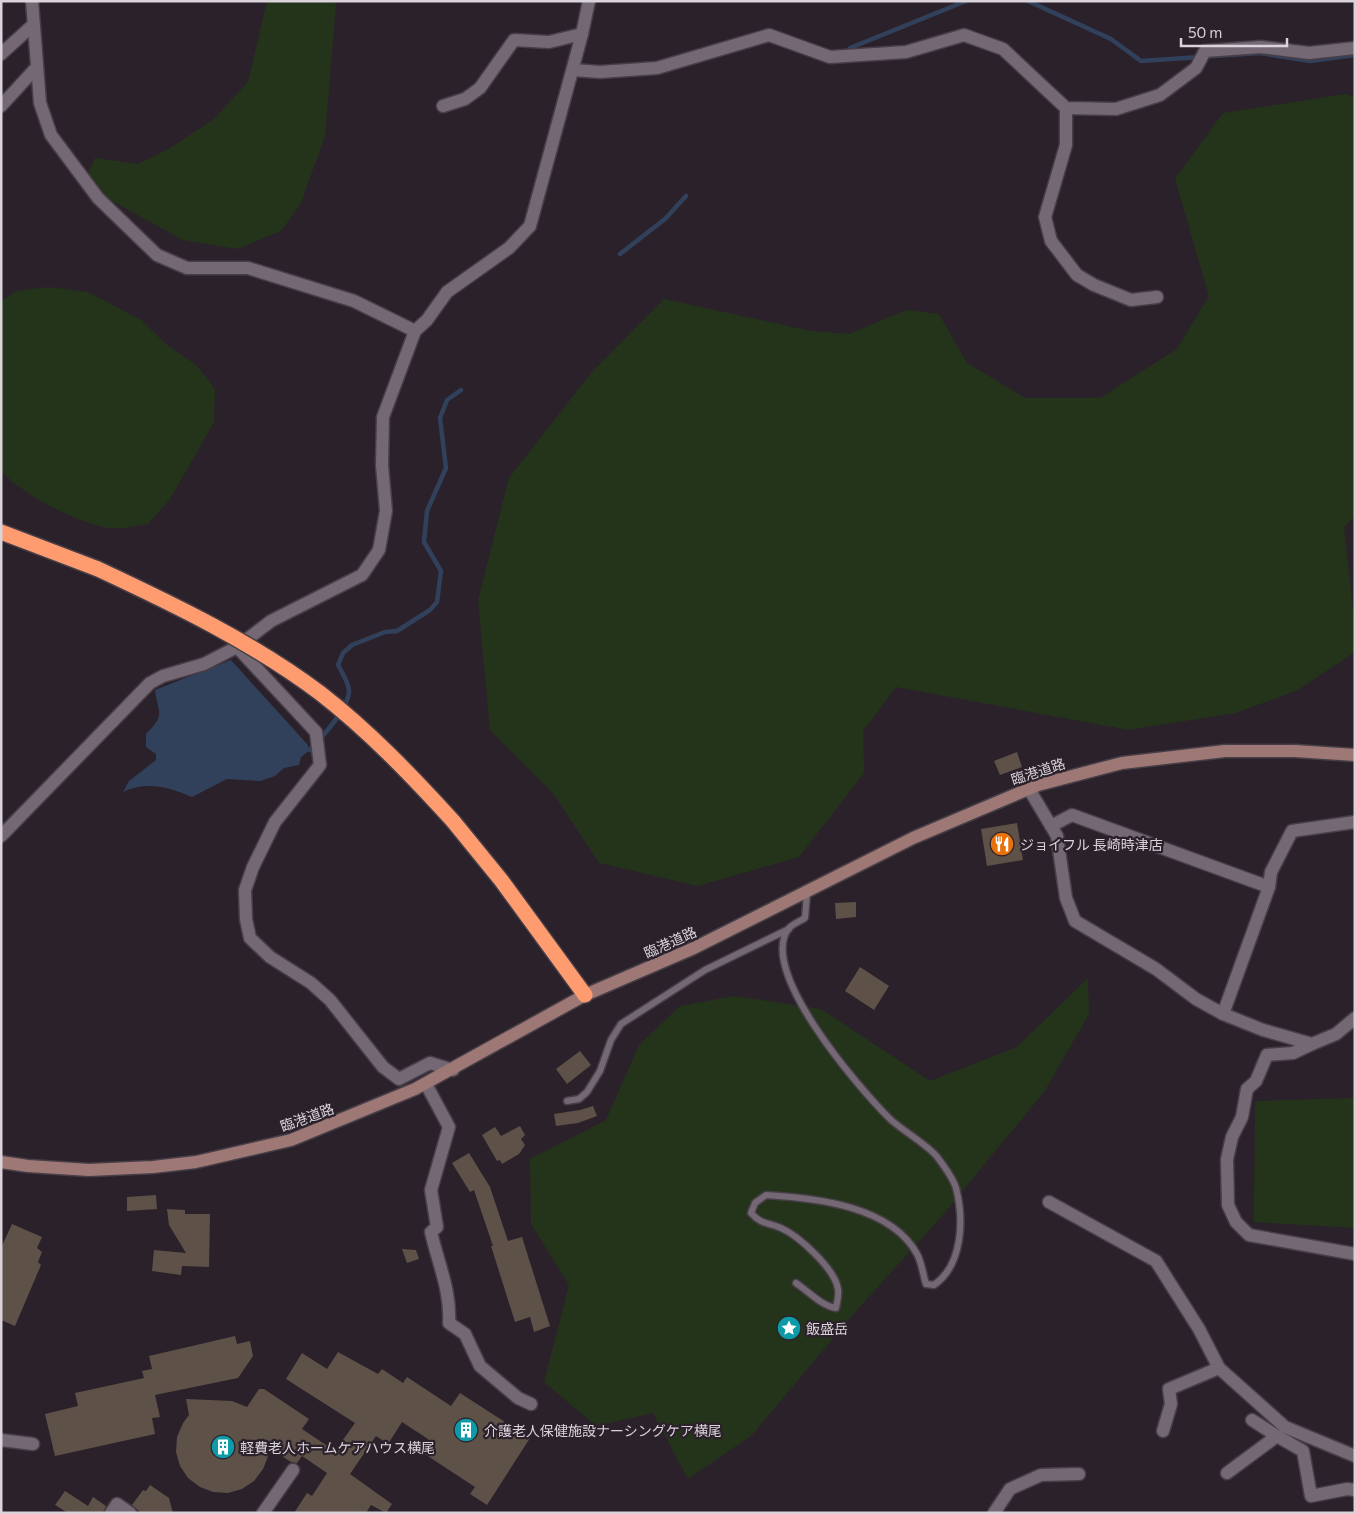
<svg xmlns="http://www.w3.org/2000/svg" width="1356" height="1514" font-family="Commissioner,'Noto Sans JP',sans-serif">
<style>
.green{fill:#24341a}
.water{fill:#31415b}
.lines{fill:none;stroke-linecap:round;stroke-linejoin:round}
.stream{stroke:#31415b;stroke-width:4.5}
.building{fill:#5e5147}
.lane-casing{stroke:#473e47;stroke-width:9}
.street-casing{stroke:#473e47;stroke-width:15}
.secondary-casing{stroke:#473e47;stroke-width:15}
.highway-casing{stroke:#473e47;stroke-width:18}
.lane{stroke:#746875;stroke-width:6}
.street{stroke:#746875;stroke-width:12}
.secondary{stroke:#9d7874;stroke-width:12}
.highway{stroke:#fe9c70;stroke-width:15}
.highway-bridge-casing{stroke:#473e47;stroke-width:18;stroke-linecap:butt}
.highway-bridge{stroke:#fe9c70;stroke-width:15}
.labels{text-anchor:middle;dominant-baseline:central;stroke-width:4.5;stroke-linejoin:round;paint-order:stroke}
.street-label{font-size:14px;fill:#dad3da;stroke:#2b212b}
.poi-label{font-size:14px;fill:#dad3da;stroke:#2b212b;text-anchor:start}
</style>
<rect width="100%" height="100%" fill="#2b212b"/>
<g class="green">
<polygon points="267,1 335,1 336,3 325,136 301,203 281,231 237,249 183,240 83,185 95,158 138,164 167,150 214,119 248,82"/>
<polygon points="1346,94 1355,98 1355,516 1344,527 1355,628 1355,652 1296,691 1235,713 1129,730 896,687 863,731 864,773 799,857 698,886 599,863 553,793 490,730 478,600 509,478 591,373 664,299 811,331 849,334 906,310 939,314 967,363 1025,398 1100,398 1177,349 1209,296 1175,179 1223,113"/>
<path d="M48,287L88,292L141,320L168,346L196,365L215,389L214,422L170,499L148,524C136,525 121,530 109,528C77,523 23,495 1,471V301L17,291Z"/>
<polygon points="1088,978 1089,1014 1044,1092 941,1217 856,1311 752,1435 688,1479 653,1413 596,1426 544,1382 569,1285 531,1224 530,1159 606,1120 639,1045 680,1006 734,996 821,1009 930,1081 1017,1047"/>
<polygon points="1355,1098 1355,1228 1254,1222 1255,1101"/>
</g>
<path class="water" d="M231,660L307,744L310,750L301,757L299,765L284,768L275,776L260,781L227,779L192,797C168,787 146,781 123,792L129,781L156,760V754L146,747V734C166,715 158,713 155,690Z"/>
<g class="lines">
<g class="stream">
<polyline points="1028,1 1111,39 1141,61 1260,53 1310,61 1355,55"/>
<polyline points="850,48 966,1"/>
<polyline points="620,254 665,219 686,196"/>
<path d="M310,750C322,737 349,708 349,691C349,683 342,672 338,665L343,653L352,645L385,632L397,631L430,610L437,602L441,571L424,542L427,511L446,468L440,418L447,400L461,390"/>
</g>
</g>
<g class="building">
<polygon points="1017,752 1022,767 1000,775 994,761"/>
<polygon points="1017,823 1023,860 987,866 981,829"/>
<polygon points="856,902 856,917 836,919 835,903"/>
<polygon points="860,967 889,986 874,1010 845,991"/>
<polygon points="580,1051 591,1065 567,1084 556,1069"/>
<polygon points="593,1106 597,1116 578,1123 556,1126 554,1114 580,1110"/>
<polygon points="520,1126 525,1135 521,1139 525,1145 519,1154 502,1164 500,1160 497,1161 482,1135 495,1127 501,1136"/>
<polygon points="469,1153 490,1187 508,1241 522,1237 550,1326 534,1332 530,1317 515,1322 491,1246 493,1246 474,1190 470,1192 452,1163"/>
<polygon points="156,1195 157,1209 127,1211 127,1197"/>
<polygon points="167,1209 185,1210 185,1214 210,1214 209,1267 182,1266 181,1275 152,1271 154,1250 186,1253 169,1225"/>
<polygon points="12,1224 42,1237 37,1248 42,1252 38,1262 41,1265 15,1326 1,1320 1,1248"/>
<polygon points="402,1249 416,1250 419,1259 407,1263"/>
<polygon points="235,1336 237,1344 250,1341 253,1356 238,1378 155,1395 160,1417 152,1418 155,1434 55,1456 45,1414 78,1406 75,1393 144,1378 142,1371 152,1369 149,1356"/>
<polygon points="338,1352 378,1374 382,1369 403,1383 407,1377 451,1406 460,1393 530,1438 487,1505 470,1494 475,1487 420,1451 428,1439 402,1422 388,1444 376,1436 350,1474 392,1504 386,1513 371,1505 366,1513 294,1513 307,1493 312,1496 327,1473 302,1456 297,1463 291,1462 271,1449 263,1469 254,1481 242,1489 228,1493 213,1492 200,1487 188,1478 180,1466 176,1452 177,1437 183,1423 189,1415 186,1399 232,1401 247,1407 259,1389 264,1389 309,1419 302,1429 335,1451 355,1423 286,1379 302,1353 327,1369"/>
<polygon points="150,1485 169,1498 173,1513 141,1513 132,1505 143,1490 146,1491"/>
<polygon points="65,1491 88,1506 93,1497 106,1506 103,1513 68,1513 55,1505"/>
</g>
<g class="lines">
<g class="lane-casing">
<g id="lane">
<polyline points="567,1101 579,1099 587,1092 600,1071 611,1040 621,1024 705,970 789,929"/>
<path d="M796,1283C809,1292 822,1306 836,1308C837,1303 839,1295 838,1289C835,1269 799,1236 781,1228C767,1222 762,1225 751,1213L755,1203L766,1195C816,1198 891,1206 917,1254C922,1263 923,1275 926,1284L934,1285C963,1265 964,1219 956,1188C953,1178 944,1166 938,1158C930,1146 901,1130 889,1118C860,1089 756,970 789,928C793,924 800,921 805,918L807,893"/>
</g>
</g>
<g class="street-casing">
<g id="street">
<polyline points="32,1 40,103 51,135 98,198 157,255 187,268 248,268 354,301 415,331"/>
<polyline points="1,54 33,25"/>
<polyline points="573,70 600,72 657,68 769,35 830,57 906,52 964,35 1003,49 1066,108 1116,109 1160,95 1196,68 1205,51 1261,47 1309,53 1355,48"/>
<polyline points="1,106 36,68"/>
<polyline points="443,106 465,99 480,88 514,40 549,42 582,34"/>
<polyline points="1066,108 1066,145 1045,217 1051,241 1077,275 1094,285 1131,300 1157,297"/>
<polyline points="237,647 316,732 320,765 275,822 253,867 245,890 246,919 250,938 270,957 311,983 330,1000 383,1067 399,1079 430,1063 453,1070"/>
<polyline points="1029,789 1057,836 1066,898 1075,921 1156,969 1196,999 1223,1014 1263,1030 1312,1044 1336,1034 1355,1018"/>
<polyline points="1051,826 1072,815 1269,887"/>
<polyline points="1,836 150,683 163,676 204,664 237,647 271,621 362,575 379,550 386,511 382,465 383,417 415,331 427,320 447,292 509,248 530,226 582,34 589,1"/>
<polyline points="1223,1014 1269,887 1271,872 1292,831 1355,822"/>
<polyline points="1312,1044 1293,1053 1267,1055 1256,1081 1247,1089 1242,1117 1232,1137 1227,1159 1228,1205 1236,1222 1249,1235 1355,1254"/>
<path d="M426,1084L449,1127L431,1190L437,1227L431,1232C438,1263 451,1291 449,1323L465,1334L480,1366L518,1398L531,1404"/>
<polyline points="1049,1202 1156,1261 1199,1329 1219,1368"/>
<polyline points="1252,1420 1277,1436"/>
<polyline points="1163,1431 1171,1404 1169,1389 1219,1368 1285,1427 1355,1456"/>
<polyline points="1,1440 33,1444"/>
<polyline points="1227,1473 1277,1436 1303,1451 1311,1496 1347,1489 1355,1490"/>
<polyline points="111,1513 117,1504 130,1513"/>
<polyline points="263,1513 293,1470"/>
<polyline points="994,1513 1010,1489 1041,1475 1079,1474"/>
</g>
</g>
<g class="secondary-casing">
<polyline id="secondary" points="1,1162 28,1166 89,1170 153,1167 196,1162 291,1140 415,1089 585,995 694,948 913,838 1038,785 1122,763 1225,751 1295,751 1355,755"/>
</g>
<g class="highway-casing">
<g id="highway">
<polyline points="1,532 98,569"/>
<polyline points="453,821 501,880 585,995"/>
</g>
</g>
<use href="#lane" class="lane"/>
<use href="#street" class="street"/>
<use href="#secondary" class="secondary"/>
<use href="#highway" class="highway"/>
<g class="highway-bridge-casing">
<path id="highway-bridge" d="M98,569C175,605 252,642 320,693C369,731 412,776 453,821"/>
</g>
<use href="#highway-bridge" class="highway-bridge"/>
</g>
<defs>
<g id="restaurant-disc" transform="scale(1.25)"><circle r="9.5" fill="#e8710a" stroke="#2b212b"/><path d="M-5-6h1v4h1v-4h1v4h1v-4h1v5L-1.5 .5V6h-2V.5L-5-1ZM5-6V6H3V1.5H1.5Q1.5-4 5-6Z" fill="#fff"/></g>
<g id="sight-disc" transform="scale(1.25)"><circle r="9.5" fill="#0f9aa8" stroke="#2b212b"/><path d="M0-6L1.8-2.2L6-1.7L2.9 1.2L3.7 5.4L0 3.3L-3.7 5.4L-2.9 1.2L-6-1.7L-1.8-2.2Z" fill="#fff"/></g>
<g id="building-disc" transform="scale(1.25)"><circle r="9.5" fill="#0f9aa8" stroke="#2b212b"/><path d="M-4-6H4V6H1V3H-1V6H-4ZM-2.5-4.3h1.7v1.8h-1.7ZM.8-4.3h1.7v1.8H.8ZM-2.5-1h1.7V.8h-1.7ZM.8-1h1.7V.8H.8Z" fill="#fff"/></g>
</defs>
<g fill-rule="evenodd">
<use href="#restaurant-disc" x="1002" y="844"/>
<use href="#sight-disc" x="789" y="1328"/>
<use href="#building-disc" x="466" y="1430"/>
<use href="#building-disc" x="223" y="1447"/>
</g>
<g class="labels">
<g class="street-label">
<text transform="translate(1038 771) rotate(-18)">臨港道路</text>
<text transform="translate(670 942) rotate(-24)">臨港道路</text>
<text transform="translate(307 1117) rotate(-20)">臨港道路</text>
</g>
<g class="poi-label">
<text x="1020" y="844">ジョイフル 長崎時津店</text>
<text x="806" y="1328">飯盛岳</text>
<text x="484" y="1430">介護老人保健施設ナーシングケア横尾</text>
<text x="240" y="1447">軽費老人ホームケアハウス横尾</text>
</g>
</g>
<rect width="1356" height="1514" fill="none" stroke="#dad3da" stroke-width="5"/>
<path d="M1181 38v8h106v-8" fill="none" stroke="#dad3da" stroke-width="2.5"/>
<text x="1188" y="38" font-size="15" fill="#dad3da" stroke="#2b212b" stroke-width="4" paint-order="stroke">50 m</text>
</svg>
